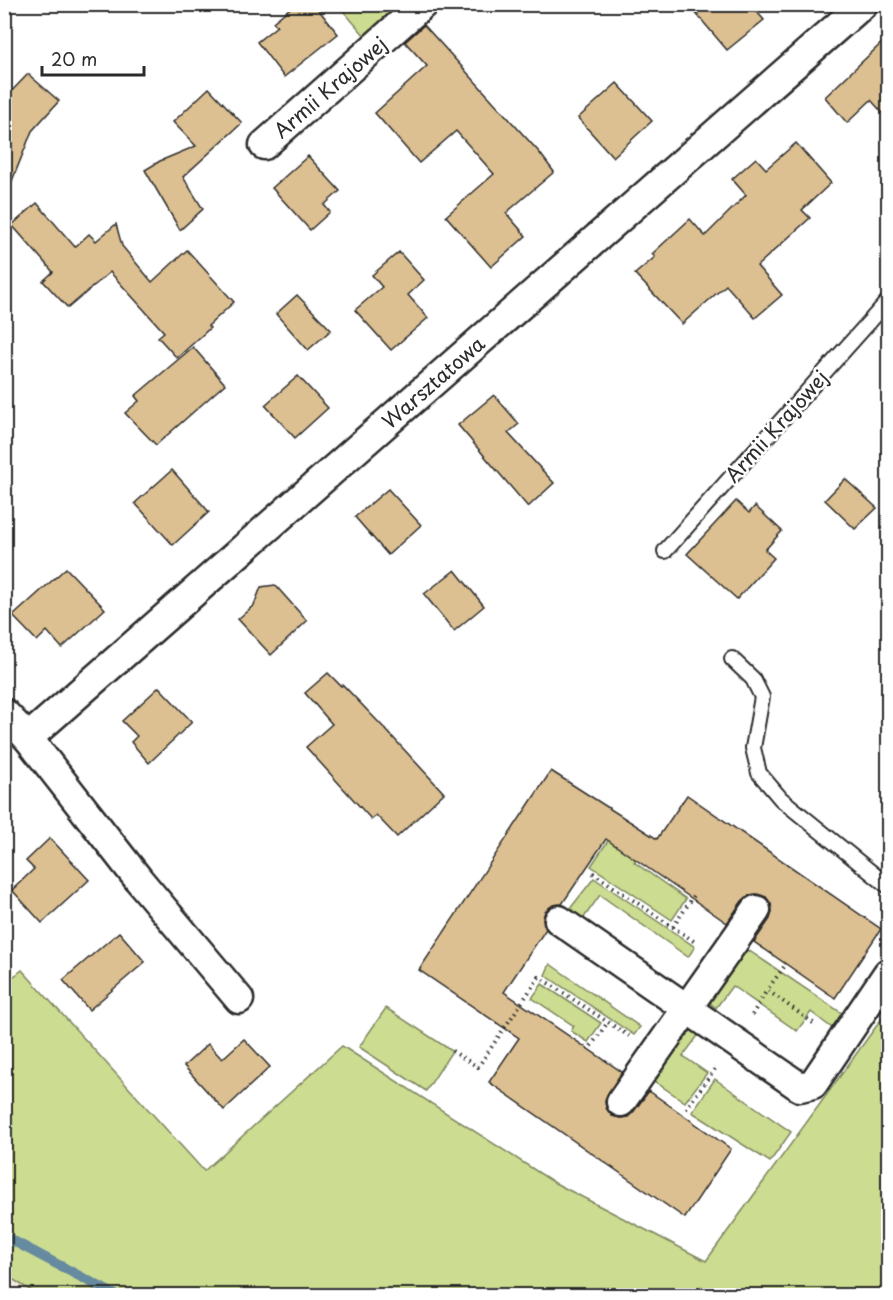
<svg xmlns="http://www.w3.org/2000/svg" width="893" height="1300" font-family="'Playpen Sans',sans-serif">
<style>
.built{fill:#f5ecde}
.green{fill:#ccdd91;stroke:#7c845e;stroke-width:1.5}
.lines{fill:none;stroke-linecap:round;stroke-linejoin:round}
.stream{stroke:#668a9f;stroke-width:10}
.building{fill:#ddc091;stroke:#2b2b2b;stroke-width:1.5}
.lane-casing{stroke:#2b2b2b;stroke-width:18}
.street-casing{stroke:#2b2b2b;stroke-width:33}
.path{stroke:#2b2b2b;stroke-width:4;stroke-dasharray:1.5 4.5;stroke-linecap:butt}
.lane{stroke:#fff;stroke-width:14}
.street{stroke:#fff;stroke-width:28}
.labels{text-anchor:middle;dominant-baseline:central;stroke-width:5;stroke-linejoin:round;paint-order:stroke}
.street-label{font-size:20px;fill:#2b2b2b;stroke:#fff}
</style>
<rect width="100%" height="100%" fill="#fff"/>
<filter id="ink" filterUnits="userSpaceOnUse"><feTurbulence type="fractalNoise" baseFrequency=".0167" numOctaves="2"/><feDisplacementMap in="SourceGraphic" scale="12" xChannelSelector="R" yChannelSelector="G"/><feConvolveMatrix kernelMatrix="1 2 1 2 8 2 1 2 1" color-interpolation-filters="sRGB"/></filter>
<g filter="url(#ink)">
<polygon class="built" points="5,1274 38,1295 5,1295"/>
<g class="green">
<polygon points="338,5 400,5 365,36"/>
<polygon points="622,820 648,839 634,862 686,899 672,920 591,866"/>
<polygon points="594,878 695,947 688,957 600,895 583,919 569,910"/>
<polygon points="745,948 843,1014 832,1028 811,1012 797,1031 732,986 716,1008 711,1004 710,999"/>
<polygon points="550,964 640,1027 634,1035 545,975"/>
<polygon points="22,970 204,1171 342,1046 555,1183 706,1261 888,1010 888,1295 38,1295 4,1274 5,983"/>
<polygon points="542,984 601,1023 588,1042 571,1031 574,1026 532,998"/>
<polygon points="386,1008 452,1051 426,1091 359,1047"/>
<polygon points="694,1029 700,1033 683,1056 707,1073 685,1102 651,1079 688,1033"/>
<polygon points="715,1079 791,1132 770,1162 692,1112"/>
</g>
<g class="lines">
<polyline class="stream" points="4,1236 117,1296"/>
</g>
<g class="building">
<polygon points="295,4 314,4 338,34 284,77 257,42 277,26 273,22"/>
<polygon points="688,4 750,4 764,20 727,50"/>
<polygon points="424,25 539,152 554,172 506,213 526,236 491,267 446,216 494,174 456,131 419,163 375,113 427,66 405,42"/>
<polygon points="888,37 888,119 871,100 847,123 825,97"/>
<polygon points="28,74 59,101 32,131 6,196 4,99"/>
<polygon points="617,83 652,121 613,157 578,118"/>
<polygon points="209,88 242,123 183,177 203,209 180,230 145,170 160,161 196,146 173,122"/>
<polygon points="796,143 831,183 802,210 810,218 757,266 782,295 755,318 726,285 682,324 635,274 655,257 652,254 690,219 705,236 746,195 732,179 756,158 766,169"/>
<polygon points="308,156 340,191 324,205 330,212 310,230 272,188"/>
<polygon points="37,203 75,247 89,234 96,241 116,224 122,246 152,282 187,250 234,302 208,326 210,328 177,358 158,337 164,332 110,272 68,308 43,281 53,272 12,225"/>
<polygon points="399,252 424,280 408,295 428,318 391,350 355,310 382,287 372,275"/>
<polygon points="297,295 331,330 308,350 276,314"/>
<polygon points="193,347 225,384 156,445 125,413 139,401 135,396"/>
<polygon points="298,376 328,408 295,438 265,405"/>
<polygon points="494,395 519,424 508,433 554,483 528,507 458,425"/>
<polygon points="172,470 209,512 173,545 135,503"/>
<polygon points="845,479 877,508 855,529 825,500"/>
<polygon points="388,489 421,525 388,555 355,517"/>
<polygon points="736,501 749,513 755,506 782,531 765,550 774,558 737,599 687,554"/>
<polygon points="66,568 105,609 62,648 47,631 37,641 13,616"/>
<polygon points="455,570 484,606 454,631 424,594"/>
<polygon points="275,585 307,621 271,655 238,619 254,605 261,587"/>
<polygon points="328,673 341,686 343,685 387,731 444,793 397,837 376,815 371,819 306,747 332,724 305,693"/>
<polygon points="159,687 192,722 149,763 131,742 137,736 122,721"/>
<polygon points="551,771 657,839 687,795 881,929 835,998 754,942 770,919 772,912 771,904 766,897 757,894 749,895 742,901 727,923 606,839 562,904 553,905 545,911 543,919 546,929 504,992 622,1072 608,1093 605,1100 606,1108 612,1116 620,1118 628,1117 634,1111 649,1091 731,1149 685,1218 489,1082 519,1038 419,970"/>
<polygon points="50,838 89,880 42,923 12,890 34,869 26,861"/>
<polygon points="119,932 145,962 89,1010 63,980"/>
<polygon points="244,1039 270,1067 224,1110 184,1066 208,1044 222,1059"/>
</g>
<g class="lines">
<g class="lane-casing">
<g id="lane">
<polyline points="665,551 888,301"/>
<polyline points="732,659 753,679 762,697 753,748 759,773 781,799 888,886"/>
</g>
</g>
<g class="street-casing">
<g id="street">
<polyline points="264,145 423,4"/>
<polyline points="4,713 28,738 863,4"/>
<polyline points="28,738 139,880 239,999"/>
<polyline points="559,920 800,1087 813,1084 888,973"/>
<polyline points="621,1102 756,910"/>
</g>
</g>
<g class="path">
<polyline points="593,873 695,942"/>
<polyline points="673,927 695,894"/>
<polyline points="784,967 767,990 816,1025"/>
<polyline points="752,1015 767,990"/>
<polyline points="591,1046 608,1022"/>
<polyline points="452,1051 478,1067 539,977 629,1036"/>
<polyline points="686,1109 717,1066"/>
</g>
<use href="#lane" class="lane"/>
<use href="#street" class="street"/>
</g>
</g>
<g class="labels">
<g class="street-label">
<text transform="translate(330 87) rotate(-41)">Armii Krajowej</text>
<text transform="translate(433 382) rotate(-41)">Warsztatowa</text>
<text transform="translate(776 426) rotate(-48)">Armii Krajowej</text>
</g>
</g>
<rect width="893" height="1300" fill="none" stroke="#fff" stroke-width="24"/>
<rect x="12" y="12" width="869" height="1276" fill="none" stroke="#2b2b2b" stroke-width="2" filter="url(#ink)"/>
<path d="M42 66v9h102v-9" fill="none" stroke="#2b2b2b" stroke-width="3"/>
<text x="51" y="66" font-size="18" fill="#2b2b2b" stroke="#ffffff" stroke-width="4.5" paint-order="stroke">20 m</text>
</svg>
